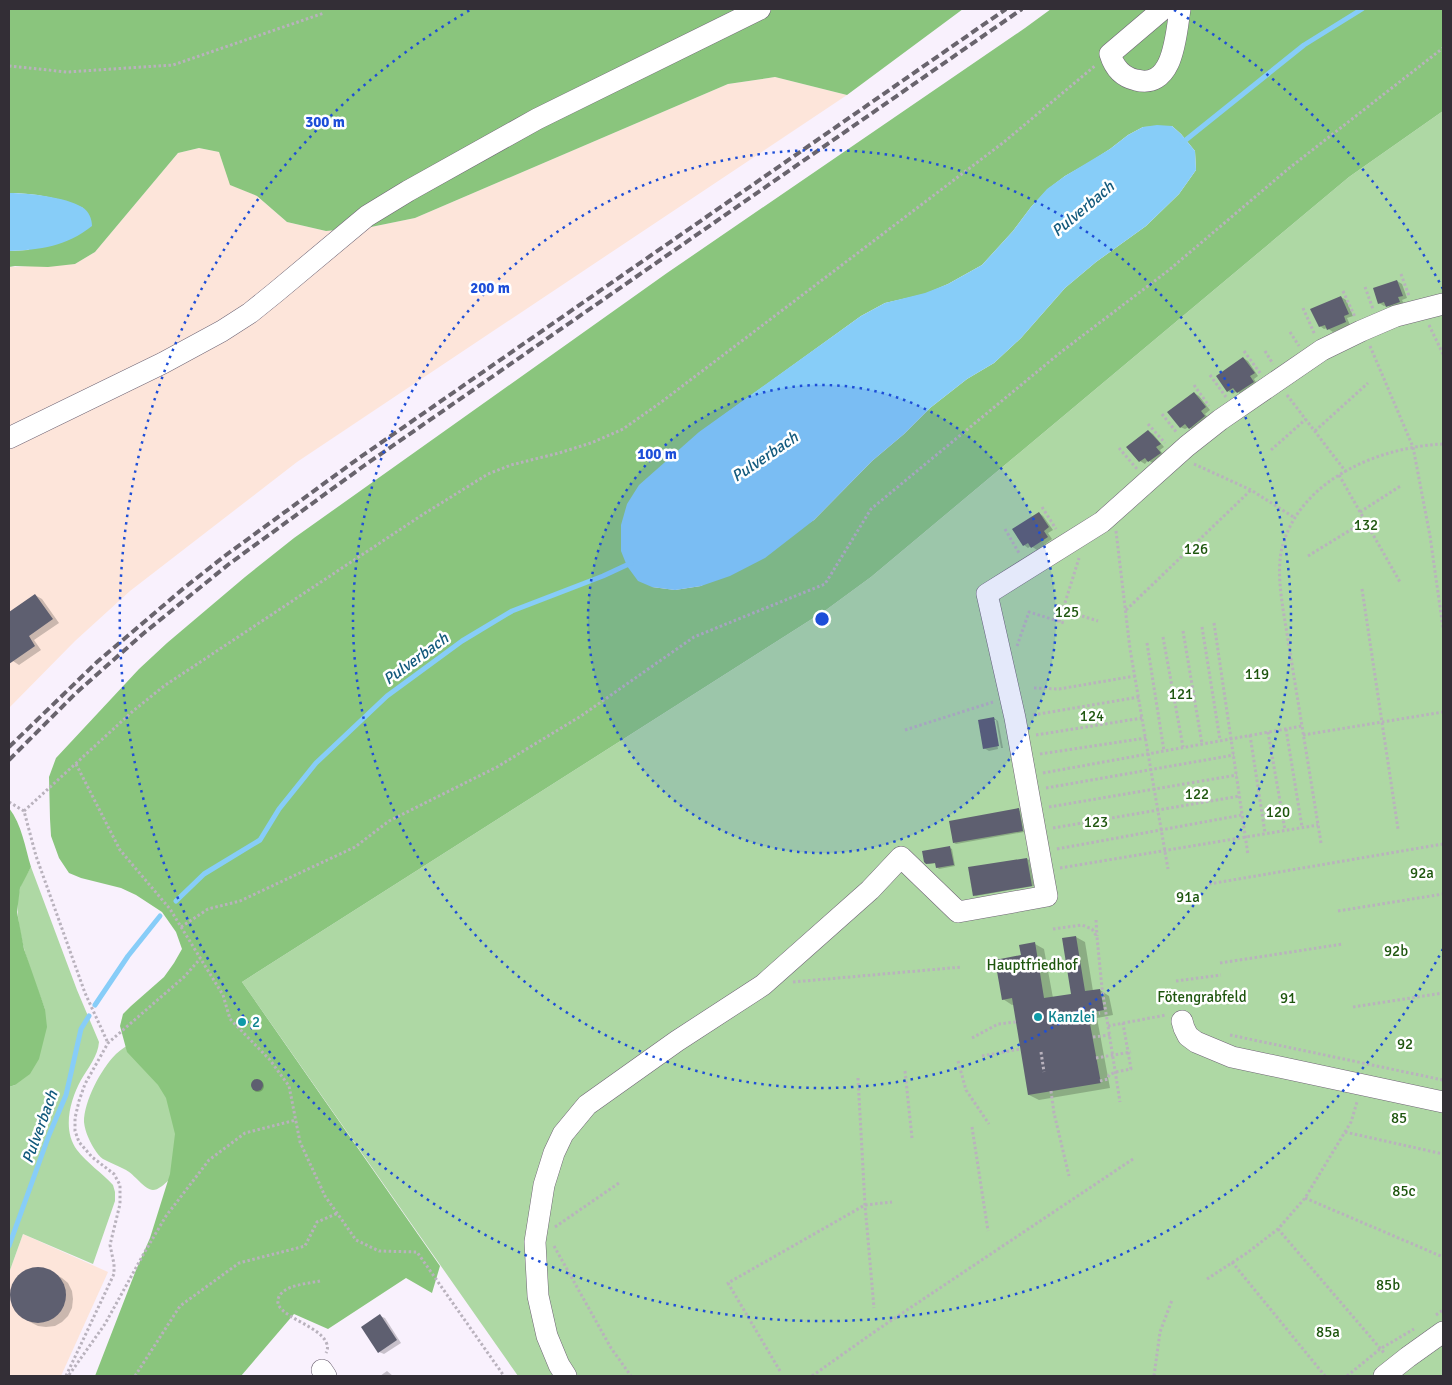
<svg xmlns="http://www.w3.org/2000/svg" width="1452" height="1385" font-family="Signika,sans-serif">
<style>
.industrial{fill:#fde5da}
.green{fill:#aed8a4}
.forest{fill:#8ac57d;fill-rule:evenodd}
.water{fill:#87cdf8}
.shadow{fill:#0003}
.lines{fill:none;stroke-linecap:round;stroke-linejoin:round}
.stream{stroke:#87cdf8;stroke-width:5}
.building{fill:#5e5f70}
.minor-casing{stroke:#6f6575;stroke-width:22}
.path{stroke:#b9b2bd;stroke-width:3;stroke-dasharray:2.5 2.5;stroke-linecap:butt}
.minor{stroke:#fff;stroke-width:21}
.rail{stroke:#69646d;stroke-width:4;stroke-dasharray:8 4;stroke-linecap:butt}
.ring{fill:none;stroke:#1d4ed8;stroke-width:2.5;stroke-dasharray:2.5 5}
.culture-dot{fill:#0f9aa8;stroke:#fff;stroke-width:2}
.labels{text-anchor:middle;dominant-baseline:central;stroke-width:5;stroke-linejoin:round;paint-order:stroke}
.park-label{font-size:15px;fill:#1e560e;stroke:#fff}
.culture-label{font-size:15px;fill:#0d838f;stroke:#fff;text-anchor:start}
.water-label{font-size:16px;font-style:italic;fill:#135a7d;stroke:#fff}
.centre{fill:#1d4ed8;stroke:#fff;stroke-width:2.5}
.ring-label{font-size:15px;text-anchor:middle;font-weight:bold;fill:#1d4ed8;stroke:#fff;stroke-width:5;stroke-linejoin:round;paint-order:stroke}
</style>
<rect width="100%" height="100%" fill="#f9f1fd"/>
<g class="industrial">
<polygon points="775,77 847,95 297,462 130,591 75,641 9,708 9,267 75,264 95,252 178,153 199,148 219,152 231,185 257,196 287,222 326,231 371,227 415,218 728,84"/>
<polygon points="23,1234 108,1272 61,1376 9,1376 9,1273"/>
</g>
<g class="green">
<polygon points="1443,111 1443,1376 518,1376 242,982 826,610 871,577 1349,177"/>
<path d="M31,867L77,990L99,1042C98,1056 88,1068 81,1080C70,1100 62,1130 77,1150C87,1163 102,1173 113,1185L115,1192V1201L93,1264L23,1234L9,1273V1087L15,1085L45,1009C33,977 10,922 20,888C22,881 27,874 31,867Z"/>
<path d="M156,1034L184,1163C177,1170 163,1190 153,1190C145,1190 134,1174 126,1170C119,1166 110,1163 103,1159C100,1157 97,1153 95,1150C90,1142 85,1132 84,1122C84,1101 101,1069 116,1054C128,1043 140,1039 156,1034Z"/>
</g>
<g class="forest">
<path d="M9,9H963L847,95L775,77L728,84L415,218L371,227L326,231L287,222L257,196L230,185L219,152L199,148L178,153L95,252L75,264L48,267L15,266L9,267V251L28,250L83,208C60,198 34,193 9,193Z"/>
<path d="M1051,9H1443V111L1349,177L871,577L826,610L242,982L440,1266L432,1293L406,1278L328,1329L294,1314L241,1376H95L136,1270L150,1238L170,1174L175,1134L166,1098L158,1085L127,1052L120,1026L123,1014L131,1006L164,977L174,963L182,949L176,932L162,912L136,895L121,888L81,878L69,873L59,858L51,836L50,819L49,777L56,758L139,669L167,643L245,577L294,538L667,273L1025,28ZM1172,126L1181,134L1195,151L1196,170L1179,194L1146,226L1096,262L1065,288L1021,338L994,363L967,379L930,408L904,434L872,461L814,520L701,586L675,590L652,587L699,433L861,316L885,303L925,294L948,284L982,265L1013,231L1031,207L1048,189L1065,176L1090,162L1110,149L1128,135L1143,127Z"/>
<path d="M9,808C22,825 25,847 31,867L20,888L17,912L24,949L45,1009L47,1027L39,1059L30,1074L15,1085L9,1087Z"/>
</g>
<g class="water">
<polygon points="1157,125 1172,126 1181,134 1195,151 1196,170 1179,194 1146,226 1096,262 1065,288 1021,338 994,363 967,379 930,408 904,434 872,461 814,520 765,558 730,576 701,586 675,590 652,587 638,581 627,566 621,551 621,525 627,504 639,485 699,432 861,316 885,303 925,293 948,284 982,265 1013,231 1031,207 1047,189 1065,176 1110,149 1128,135 1143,127"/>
<path d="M9,193C29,193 65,197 82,207C89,211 92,219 92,226C67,246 40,250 9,251Z"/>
</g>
<g class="shadow">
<polygon points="1397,281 1402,284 1407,298 1402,300 1404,304 1392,309 1387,305 1384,306 1379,303"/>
<polygon points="1341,297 1346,300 1353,316 1347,318 1350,325 1333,332 1327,328 1324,329 1320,326"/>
<polygon points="1243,358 1248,361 1258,376 1254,379 1257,384 1242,395 1237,391 1233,394 1228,391"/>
<polygon points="1194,393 1199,396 1210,410 1205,414 1209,419 1194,430 1189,427 1185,429 1180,427"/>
<polygon points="1148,431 1153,434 1164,447 1160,450 1164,456 1154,464 1148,460 1145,464 1140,461"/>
<polygon points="1039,513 1043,516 1053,530 1048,533 1052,539 1037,550 1031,546 1028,548 1024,545"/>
<polygon points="35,595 42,599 59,623 34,640 41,650 19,665 13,661 9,655 9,614"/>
<polygon points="994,718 998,721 1003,748 1001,748 996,720 993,720 998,749 989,751 984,748 979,721"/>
<polygon points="1018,810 1020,811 1024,832 956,844 954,843"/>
<polygon points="950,848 952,849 955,866 939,869 937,867 936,863 929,864 927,863"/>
<polygon points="1027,859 1029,860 1034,886 976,896 974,895 969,868"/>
<polygon points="1076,937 1085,942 1093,991 1100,990 1109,996 1113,1015 1097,1018 1110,1088 1039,1100 1029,1095 1015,1004 1012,1005 1003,999 1022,956 1035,944 1044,949 1053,998 1073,995"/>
<circle cx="258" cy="1086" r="6"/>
<polygon points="38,1268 46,1269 62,1278 68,1283 72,1291 73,1299 72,1308 68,1316 62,1322 55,1326 46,1327 38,1326 30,1322 22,1317 16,1311 12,1303 11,1295 12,1286 16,1279 22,1273 29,1269"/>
<polygon points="380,1316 385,1318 401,1343 384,1354 379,1352"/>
<polygon points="387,1371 393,1376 380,1376"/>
</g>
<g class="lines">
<g class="stream">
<polyline points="1182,143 1304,45 1362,9"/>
<polyline points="176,901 204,874 260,840 279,809 316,763 387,696 462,641 512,611 603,576 631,563"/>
<polyline points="95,1005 128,956 160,916"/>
<polyline points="9,1246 49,1135 66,1095 81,1029 89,1016"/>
</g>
</g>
<g class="building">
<polygon points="1397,280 1403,296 1398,297 1400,302 1386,307 1384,302 1378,304 1373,288"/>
<polygon points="1341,296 1349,314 1344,316 1346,322 1327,330 1325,325 1319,327 1310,309"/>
<polygon points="1243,357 1255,373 1250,376 1254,382 1237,393 1233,388 1227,392 1216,376"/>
<polygon points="1194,392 1206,407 1201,411 1205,416 1189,429 1185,424 1180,428 1167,412"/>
<polygon points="1148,430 1161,444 1156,447 1161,453 1148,462 1145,458 1139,462 1126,447"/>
<polygon points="1039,512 1049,527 1044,531 1048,537 1031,548 1028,543 1023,546 1012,529"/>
<polygon points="35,594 53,619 29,636 35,646 9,664 9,612"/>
<polygon points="994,717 999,746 983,749 978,720"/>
<polygon points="1019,808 1023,831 953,843 949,821"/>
<polygon points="950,846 954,865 936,868 935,863 926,864 924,862 922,851"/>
<polygon points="1027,858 1032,886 973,896 968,867"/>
<polygon points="1076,936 1085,991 1100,989 1104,1010 1088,1013 1101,1083 1028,1095 1012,998 1002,1000 995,960 1021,955 1019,945 1035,942 1044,998 1071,994 1062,938"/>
<circle cx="257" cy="1085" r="6"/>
<circle cx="38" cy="1295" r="28"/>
<polygon points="380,1314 397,1340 378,1353 361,1327"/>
</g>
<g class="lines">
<g class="minor-casing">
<g id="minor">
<path d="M1163,9L1110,54C1114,67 1122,77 1136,80C1174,90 1176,34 1180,9"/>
<polyline points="9,438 163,363 222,331 250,313 276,292 367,216 408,191 537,119 760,9"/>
<polyline points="1182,1021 1184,1028 1188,1036 1196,1042 1232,1057 1443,1102"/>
<polyline points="322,1370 326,1376"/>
<polyline points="566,1376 559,1365 547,1336 538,1296 535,1242 544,1185 554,1153 563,1134 587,1105 677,1041 763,985 870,890 901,857 958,912 1047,896 1015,718 987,594 1102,522 1187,446 1220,420 1322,350 1361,331 1396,316 1443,304"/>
<polyline points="1384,1376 1408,1357 1443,1332"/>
</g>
</g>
<g class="path">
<polyline points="9,66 67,72 173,65 324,13"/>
<polyline points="1401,274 1409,296"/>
<polyline points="1365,287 1373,309"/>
<polyline points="1343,291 1355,317"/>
<polyline points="1303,308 1315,335"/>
<polyline points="1429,325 1443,354"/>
<polyline points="1290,332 1299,346"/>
<polyline points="1370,346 1413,447 1430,536 1443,628"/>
<polyline points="1244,351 1260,373"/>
<polyline points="1265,351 1273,364"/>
<polyline points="1210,375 1226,397"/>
<polyline points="1194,385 1209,406"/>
<polyline points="1287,395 1346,472"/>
<polyline points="1162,414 1177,433"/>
<polyline points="1148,424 1165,443"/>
<polyline points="1315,431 1368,383"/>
<polyline points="1119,448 1137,469"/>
<polyline points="1271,450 1306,419"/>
<polyline points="1194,464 1251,490 1295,518"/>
<polyline points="1339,475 1400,582"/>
<polyline points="1042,507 1056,529"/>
<polyline points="1360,512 1402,485"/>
<polyline points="1005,529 1019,553"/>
<polyline points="1116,531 1130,649 1168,869"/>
<polyline points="1308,556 1365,521"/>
<polyline points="1362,589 1398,829"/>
<polyline points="1063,610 1098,621"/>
<polyline points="1126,610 1251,490"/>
<polyline points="1059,622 1079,558"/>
<polyline points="1214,623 1248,855"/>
<polyline points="1202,627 1220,740"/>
<polyline points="1183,631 1202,744"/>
<polyline points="1163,637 1183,747"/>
<polyline points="1147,643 1164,751"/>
<polyline points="1017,646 1029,612 1064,623"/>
<polyline points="1034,688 1059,689 1135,676"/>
<polyline points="1033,715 1139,697"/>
<polyline points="1286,729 1302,827"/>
<polyline points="905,730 993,702"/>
<polyline points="1268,732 1285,830"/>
<polyline points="1036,735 1142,718"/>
<polyline points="1250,735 1265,833"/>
<polyline points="1303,735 1443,712"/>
<polyline points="1040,754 1146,738"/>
<polyline points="76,764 120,850 170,909 223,995 230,1019 270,1060 289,1086 300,1142 325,1196 356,1240 379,1251 417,1252 504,1376"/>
<polyline points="1043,773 1302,726"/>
<polyline points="1046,788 1234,755"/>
<polyline points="9,802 24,811 36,856 85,993 108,1043"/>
<polyline points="1049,807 1237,775"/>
<polyline points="24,811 133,711 164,686 422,515 488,474 511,465 559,453 591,443 623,429 660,403 1004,142 1096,65"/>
<polyline points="1053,828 1240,796"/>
<path d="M1321,843L1283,609C1280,588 1277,565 1283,544C1303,478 1380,447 1443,444"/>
<polyline points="1057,849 1242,815"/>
<polyline points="1060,868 1318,825"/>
<polyline points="1209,884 1443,844"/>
<polyline points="1338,911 1443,894"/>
<polyline points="1096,920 1097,936"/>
<polyline points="181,927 208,909 240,901 355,847 389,821 497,767 581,716 694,637 825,584 871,509 1061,352 1169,270 1288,169 1443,48"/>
<polyline points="1053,929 1082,925 1092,929 1097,937 1102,988 1120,1102"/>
<polyline points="1220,963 1343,944"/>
<polyline points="1176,981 1221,975"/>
<polyline points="793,982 962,967"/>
<polyline points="1353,1007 1443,993"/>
<polyline points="1089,1015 1100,1013"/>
<polyline points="1108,1026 1166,1015"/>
<polyline points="1230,1035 1443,1080"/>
<polyline points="1093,1037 1110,1035"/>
<polyline points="972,1038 998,1024 1016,1022"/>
<polyline points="1041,1052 1044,1072"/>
<polyline points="982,1056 1020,1049"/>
<polyline points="1096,1058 1131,1052"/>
<polyline points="958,1061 966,1090 989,1124"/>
<polyline points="905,1071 912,1138"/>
<polyline points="858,1078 865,1205 874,1308"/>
<polyline points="1100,1081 1108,1079 1109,1075 1116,1072 1131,1069 1123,1023"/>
<polyline points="1051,1091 1054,1113 1069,1176"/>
<polyline points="972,1127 988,1231"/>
<polyline points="1345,1132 1443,1154"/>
<polyline points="1305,1198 1443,1257"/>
<polyline points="555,1227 619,1183"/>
<polyline points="1278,1229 1385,1354"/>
<polyline points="554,1246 611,1348 631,1376"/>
<polyline points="1232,1262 1325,1376"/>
<polyline points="1207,1279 1247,1253 1278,1229 1305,1198 1351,1122 1357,1102"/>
<path d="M320,1281C310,1283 299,1284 289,1288C282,1291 275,1298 279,1306C287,1319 319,1327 326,1342C328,1346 328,1349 326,1353"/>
<polyline points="1436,1315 1443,1310"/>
<polyline points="780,1371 728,1283 865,1205 892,1202"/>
<polyline points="69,1375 105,1324 143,1255 166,1216 209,1160 245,1133 296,1120"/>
<polyline points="66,1376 114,1274 114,1264 110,1245 120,1204 120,1185 114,1174 92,1157 79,1142 75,1131 75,1118 79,1101 85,1084 108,1043 184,977 200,959"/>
<polyline points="135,1376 180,1306 239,1263 305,1246 317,1222 338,1213"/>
<polyline points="812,1376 877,1330 1133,1159"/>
<polyline points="1154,1376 1160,1332 1172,1300"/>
<polyline points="1347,1376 1380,1349 1414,1329"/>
</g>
<use href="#minor" class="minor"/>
<g class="rail">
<polyline points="9,747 97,662 184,588 226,555 359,458 1006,9"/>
<polyline points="9,760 76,693 102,670 144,633 229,564 365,465 1022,9"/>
</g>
</g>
<circle cx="822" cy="619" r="234" fill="#1d4ed8" fill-opacity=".12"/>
<g class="ring">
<circle cx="822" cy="619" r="234"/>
<circle cx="822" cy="619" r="469"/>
<path d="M1443 949A703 703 0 1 1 470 10M1174 10A703 703 0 0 1 1443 289"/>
</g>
<g class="culture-dot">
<circle cx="1038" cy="1017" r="5"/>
<circle cx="242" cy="1022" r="5"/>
</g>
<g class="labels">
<g class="park-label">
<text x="1366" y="525">132</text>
<text x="1196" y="549">126</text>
<text x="1067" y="612">125</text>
<text x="1257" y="674">119</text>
<text x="1181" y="694">121</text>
<text x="1092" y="716">124</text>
<text x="1197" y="794">122</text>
<text x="1278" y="812">120</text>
<text x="1096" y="822">123</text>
<text x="1422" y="873">92a</text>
<text x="1188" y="897">91a</text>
<text x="1396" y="951">92b</text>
<text x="1032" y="965">Hauptfriedhof</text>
<text x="1202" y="997">Fötengrabfeld</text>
<text x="1288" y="998">91</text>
<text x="1405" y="1044">92</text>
<text x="1399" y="1118">85</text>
<text x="1404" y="1191">85c</text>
<text x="1388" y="1285">85b</text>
<text x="1328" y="1332">85a</text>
</g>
<g class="culture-label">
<text x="1048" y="1017">Kanzlei</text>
<text x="252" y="1022">2</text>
</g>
<g class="water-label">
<text transform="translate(1083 209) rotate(-40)">Pulverbach</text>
<text transform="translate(765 457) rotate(-34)">Pulverbach</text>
<text transform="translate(416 659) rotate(-36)">Pulverbach</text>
<text transform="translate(40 1127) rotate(-70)">Pulverbach</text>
</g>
</g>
<circle cx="822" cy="619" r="8" class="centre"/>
<g class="ring-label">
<text x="325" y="127">300 m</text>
<text x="490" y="293">200 m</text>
<text x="657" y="459">100 m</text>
</g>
<rect width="1452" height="1385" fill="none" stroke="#332e36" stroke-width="20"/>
</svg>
